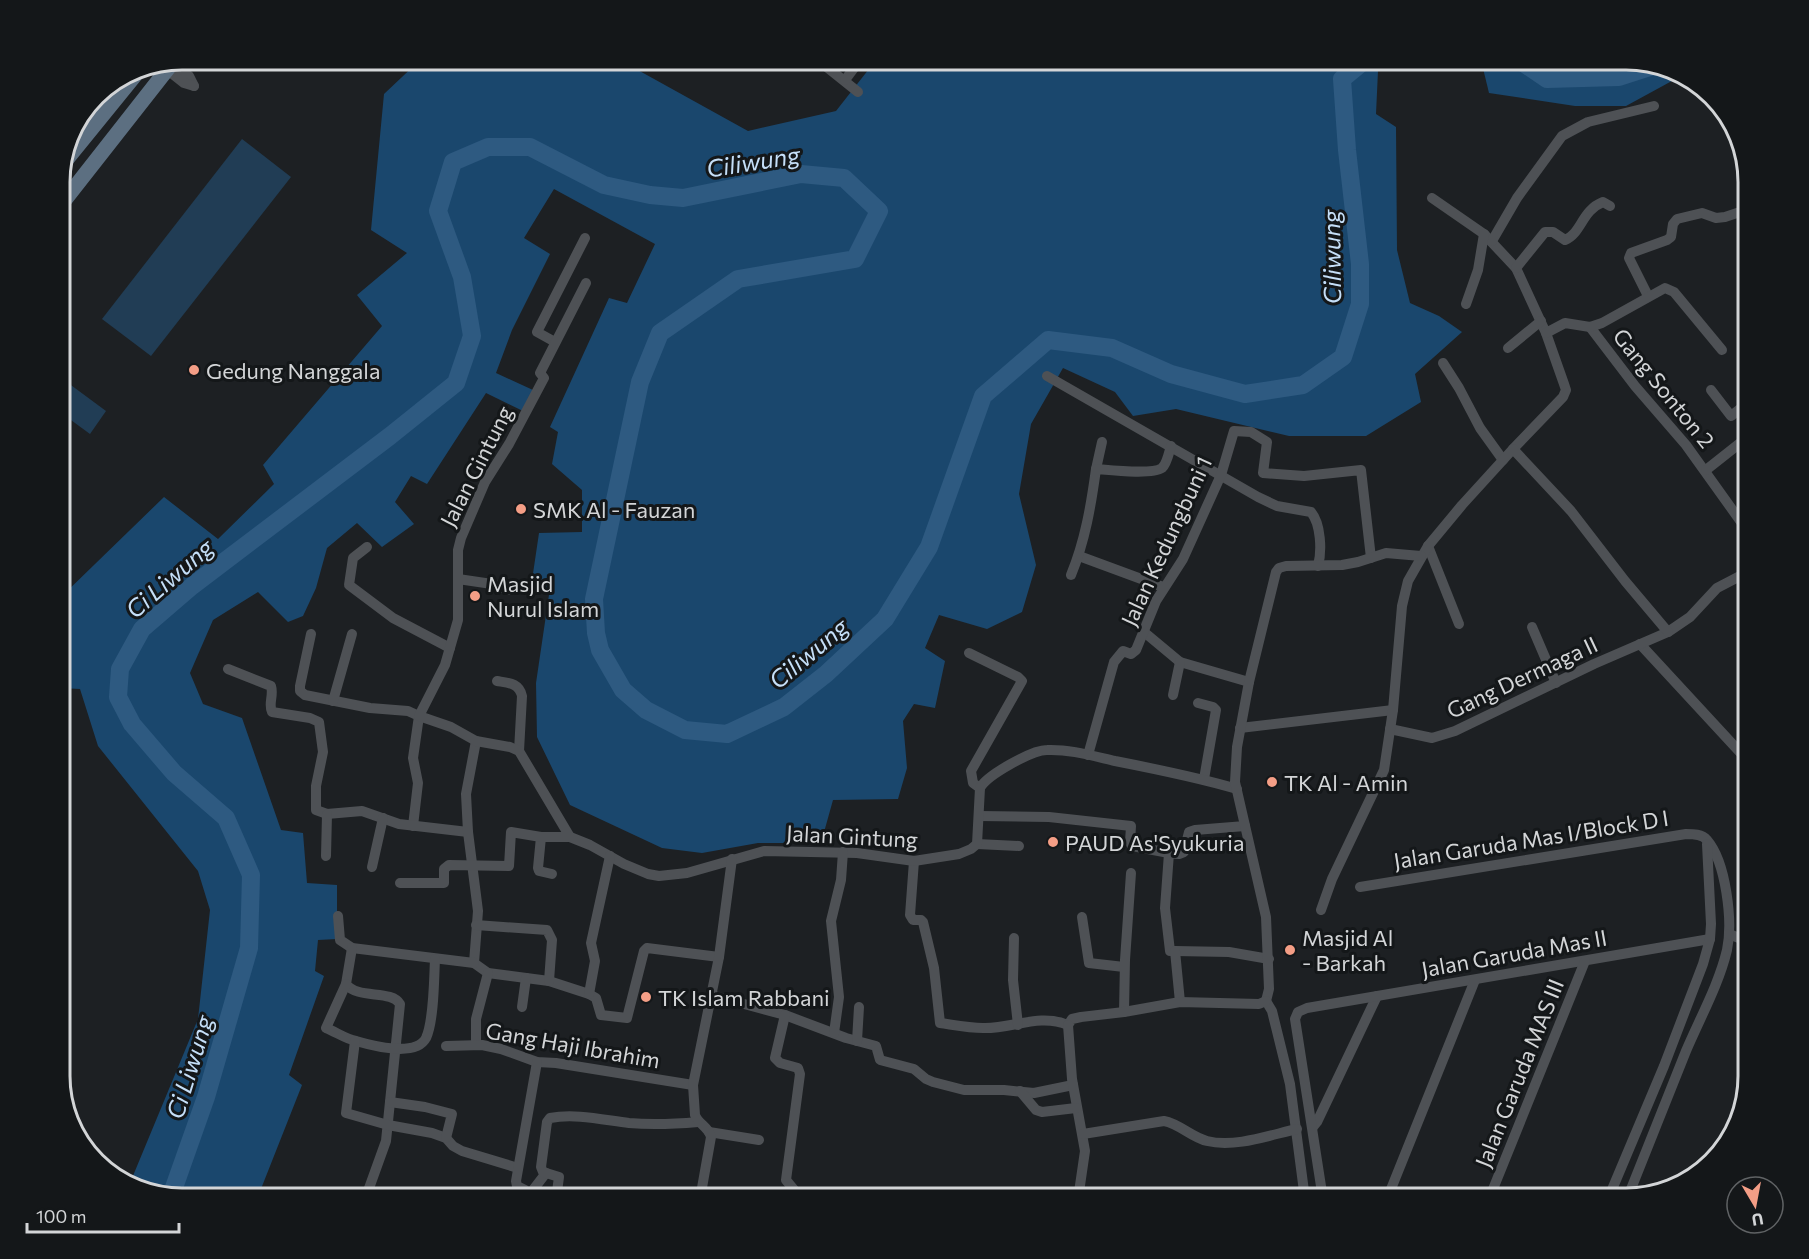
<svg xmlns="http://www.w3.org/2000/svg" width="1809" height="1259" font-family="Commissioner,sans-serif">
<style>
.green{fill:#213d55}
.forest{fill:#1a476d}
.lines{fill:none;stroke-linecap:round;stroke-linejoin:round}
.river{stroke:#2e5a81;stroke-width:18}
.minor{stroke:#4e5155;stroke-width:10}
.secondary{stroke:#5c6f81;stroke-width:15}
.poi-dot{fill:#f49e86;stroke:#141719;stroke-width:2}
.labels{text-anchor:middle;dominant-baseline:central;stroke-width:6;stroke-linejoin:round;paint-order:stroke}
.poi-label{font-size:22px;fill:#d3d5d7;stroke:#141719;text-anchor:start}
.street-label{font-size:22px;fill:#d3d5d7;stroke:#141719}
.water-label{font-size:24px;font-style:italic;fill:#c5dff8;stroke:#141719}
.rim{fill:none;stroke:#d3d5d7;stroke-width:3}
</style>
<rect width="100%" height="100%" fill="#1d2023"/>
<g class="green">
<polygon points="242,139 291,177 151,356 102,319"/>
<polygon points="60,377 106,411 90,434 60,412"/>
</g>
<g class="forest">
<polygon points="420,60 642,60 636,69 748,131 836,111 876,60 1398,60 1378,71 1376,114 1396,127 1397,250 1410,303 1439,316 1462,332 1415,374 1421,402 1366,436 1289,436 1176,409 1133,416 1115,392 1063,368 1031,424 1019,494 1036,565 1022,612 987,629 939,615 925,648 945,661 935,708 914,704 903,721 907,768 898,799 833,800 821,843 758,843 702,853 662,848 570,805 537,737 536,683 550,588 531,587 539,533 582,532 582,490 552,464 558,432 550,427 609,298 627,303 655,244 554,189 524,238 550,254 512,330 496,373 533,390 523,411 486,393 427,484 411,476 395,502 414,524 382,547 357,523 327,548 316,588 303,616 288,622 258,592 213,620 190,673 203,704 242,718 281,830 303,833 307,883 337,885 337,939 318,940 315,971 324,976 289,1075 302,1085 257,1199 182,1199 130,1183 198,1019 210,910 198,871 98,746 80,689 60,688 60,598 164,497 218,539 274,484 263,465 382,326 357,295 407,253 371,230 384,94"/>
<polygon points="1481,60 1627,60 1681,76 1626,106 1575,106 1489,93"/>
</g>
<g class="lines">
<g class="river">
<polyline points="1519,60 1547,79 1619,77 1650,67"/>
<polyline points="171,1196 206,1097 249,948 251,875 226,818 174,773 132,724 118,697 120,669 142,629 192,586 390,436 456,383 472,336 462,277 438,211 453,162 488,147 530,147 604,185 650,195 683,198 801,174 844,178 879,211 855,259 738,279 660,333 640,382 594,599 596,633 600,650 623,690 646,710 685,730 727,734 784,707 826,674 885,619 929,547 983,396 1048,340 1112,348 1171,374 1245,394 1303,385 1343,357 1360,304 1360,264 1347,150 1342,79 1365,60"/>
</g>
<g class="minor">
<polyline points="818,60 858,92"/>
<polyline points="172,63 189,76 194,86"/>
<polyline points="160,64 184,83 194,86"/>
<polyline points="845,80 860,60"/>
<polyline points="1432,198 1484,234 1516,268 1546,333 1564,384 1566,390 1563,397 1513,449"/>
<polyline points="1492,241 1517,198 1562,136 1588,122 1654,106"/>
<path d="M1516,268L1545,232H1553L1565,240C1581,234 1582,210 1603,202L1610,206"/>
<polyline points="1648,296 1629,258 1631,253 1667,240 1671,237 1673,224 1677,219 1702,213 1716,218 1725,217 1749,209"/>
<polyline points="1466,304 1478,270 1484,234"/>
<polyline points="1590,327 1635,386 1686,445 1749,533"/>
<polyline points="1546,333 1565,323 1590,327 1602,323 1665,288 1674,292 1722,350"/>
<polyline points="555,342 537,332 585,238"/>
<polyline points="1742,347 1749,341"/>
<polyline points="1508,348 1541,321"/>
<polyline points="1443,363 1459,388 1480,428 1503,460"/>
<path d="M1047,376L1258,497L1277,506L1311,512C1321,524 1322,551 1318,566"/>
<polyline points="1711,390 1731,416 1749,402"/>
<polyline points="1096,469 1102,442"/>
<polyline points="1706,470 1749,436"/>
<polyline points="1428,546 1459,624"/>
<polyline points="367,547 353,558 349,585 393,618 450,648"/>
<polyline points="1079,556 1163,587"/>
<path d="M1071,575C1085,541 1091,506 1096,469C1109,470 1152,475 1162,468C1167,464 1169,452 1171,446"/>
<polyline points="458,579 492,584 508,590"/>
<polyline points="1532,627 1556,683"/>
<polyline points="1144,632 1180,662 1249,682"/>
<polyline points="311,634 300,686 300,691 305,695 370,708 408,711 419,716 413,758 418,783 413,826"/>
<polyline points="1640,644 1749,762"/>
<polyline points="969,653 1018,677 1022,681 971,771 973,783 980,788"/>
<path d="M228,669L271,686C274,695 268,704 272,712L310,718L319,722L323,752L316,786V810L327,814L362,811L399,824L468,832"/>
<path d="M497,681C509,683 519,683 522,696L519,751"/>
<polyline points="1173,695 1180,662"/>
<polyline points="333,701 352,634"/>
<polyline points="1198,703 1213,707 1216,710 1204,779"/>
<polyline points="1240,728 1393,710"/>
<polyline points="1390,729 1432,738 1455,731 1594,664 1668,632 1690,617 1717,588 1742,575 1749,576"/>
<polyline points="476,741 466,794 468,832 478,911 474,963 488,973 549,981 589,994 596,998 601,1015 627,1018 644,951 647,948 719,957"/>
<polyline points="1088,755 1114,662 1123,651 1131,654 1136,650 1156,601 1183,559 1221,475 1234,431 1251,432 1267,442 1263,473 1304,476 1361,470 1371,558"/>
<polyline points="979,816 1049,817 1131,826 1130,842 1132,846 1169,853 1165,908 1170,951 1175,951"/>
<polyline points="541,837 538,868 539,871 552,874"/>
<polyline points="570,837 519,751 510,747 476,741 451,727 419,716 445,665 458,620 458,550 461,538 485,482 509,444 544,378 540,373 586,283"/>
<polyline points="977,844 1019,846"/>
<polyline points="1169,853 1179,854 1184,852 1189,832 1195,830 1245,826"/>
<polyline points="326,856 327,814"/>
<path d="M914,861L910,915L913,920H921L923,922L934,968L940,1023C954,1025 969,1028 983,1028C1012,1029 1039,1013 1068,1025"/>
<polyline points="372,867 383,818"/>
<path d="M400,883H444V869L449,865L509,866L511,832L541,837H570L590,845L624,864L648,874L659,876L687,873L764,851L857,853L914,861L959,854L971,849L977,844L980,788C987,775 1032,750 1047,750C1069,749 1093,756 1115,761C1156,769 1197,777 1237,789"/>
<path d="M1360,887L1686,834C1693,834 1702,834 1707,840C1726,862 1733,921 1727,950C1719,984 1700,1018 1686,1051C1666,1100 1647,1150 1627,1199"/>
<polyline points="1321,910 1332,879 1384,770 1393,710 1402,606 1408,581 1428,546 1462,505 1513,449 1571,511 1625,581 1668,632"/>
<polyline points="338,916 340,940 352,948 474,963"/>
<polyline points="1082,917 1089,963 1124,967"/>
<polyline points="476,925 547,930 552,940 549,981"/>
<polyline points="1729,934 1749,942"/>
<polyline points="1014,938 1013,980 1018,1025"/>
<path d="M352,948L346,984C358,1000 391,989 400,1004L386,1141L368,1191L370,1196L378,1199"/>
<polyline points="1175,951 1229,952 1269,959"/>
<polyline points="1175,951 1180,1002"/>
<path d="M346,984L326,1028C336,1032 346,1039 356,1041C373,1046 416,1057 426,1038C434,1021 434,979 435,959"/>
<polyline points="589,994 595,961 591,943 610,856"/>
<polyline points="711,995 785,1015 846,1038 876,1046 880,1060 914,1069 926,1079 933,1082 964,1090 1004,1090 1034,1093 1073,1085"/>
<polyline points="1266,1001 1269,989 1266,917 1235,782 1237,747 1249,682 1276,572 1279,568 1286,566 1342,565 1358,562 1386,553 1421,556"/>
<polyline points="1266,1001 1272,1011 1290,1084 1305,1199"/>
<polyline points="522,1007 526,978"/>
<polyline points="1124,1012 1125,960 1131,873"/>
<polyline points="785,1015 775,1058 780,1063 798,1068 800,1074 786,1180 795,1191 794,1199"/>
<polyline points="1068,1025 1072,1019 1081,1017 1124,1012 1180,1002 1259,1004 1266,1001"/>
<polyline points="1068,1025 1072,1079 1085,1151 1078,1199"/>
<polyline points="834,1033 839,997 831,921 841,880 843,852"/>
<polyline points="355,1041 346,1113 388,1125 432,1133 446,1138 453,1146 462,1151 518,1168"/>
<polyline points="857,1041 859,1007"/>
<polyline points="476,1045 476,1019 488,973"/>
<polyline points="446,1046 482,1045 501,1049 537,1062 556,1063 693,1085"/>
<polyline points="1020,1091 1036,1110 1042,1112 1076,1108"/>
<polyline points="390,1102 425,1107 452,1114 446,1138"/>
<polyline points="1313,1127 1317,1122 1377,996"/>
<polyline points="709,1132 759,1140"/>
<path d="M1083,1134L1164,1121C1180,1124 1191,1137 1207,1141C1235,1148 1270,1135 1297,1129"/>
<polyline points="529,1193 525,1190 517,1186 516,1181 537,1062"/>
<polyline points="526,1199 546,1173"/>
<path d="M556,1199L559,1177L543,1172L541,1167L547,1122L550,1118C575,1113 604,1120 629,1123C652,1125 675,1124 698,1122"/>
<path d="M700,1199L711,1137C709,1127 698,1124 695,1115L693,1085L719,957L732,859"/>
<polyline points="1323,1199 1295,1019 1298,1012 1307,1008 1710,939"/>
<polyline points="1387,1199 1475,980"/>
<polyline points="1489,1199 1585,961"/>
<polyline points="1608,1199 1664,1066 1703,964 1710,939 1711,924 1707,844"/>
</g>
<g class="secondary">
<polyline points="63,164 141,68"/>
<polyline points="60,206 173,62"/>
</g>
</g>
<g class="poi-dot">
<circle cx="194" cy="370" r="6"/>
<circle cx="521" cy="509" r="6"/>
<circle cx="475" cy="596" r="6"/>
<circle cx="1272" cy="782" r="6"/>
<circle cx="1053" cy="842" r="6"/>
<circle cx="1290" cy="950" r="6"/>
<circle cx="646" cy="997" r="6"/>
</g>
<g class="labels">
<g class="poi-label">
<text x="206" y="370">Gedung Nanggala</text>
<text x="533" y="509">SMK Al - Fauzan</text>
<text x="487" y="583">Masjid<tspan x="487" dy="25">Nurul Islam</tspan></text>
<text x="1284" y="782">TK Al - Amin</text>
<text x="1065" y="842">PAUD As'Syukuria</text>
<text x="1302" y="937">Masjid Al<tspan x="1302" dy="25">- Barkah</tspan></text>
<text x="658" y="997">TK Islam Rabbani</text>
</g>
<g class="street-label">
<text transform="translate(1664 388) rotate(51)">Gang Sonton 2</text>
<text transform="translate(476 466) rotate(-63)">Jalan Gintung</text>
<text transform="translate(1166 541) rotate(-65)">Jalan Kedungbuni 1</text>
<text transform="translate(1522 677) rotate(-25)">Gang Dermaga II</text>
<text transform="translate(852 836) rotate(3)">Jalan Gintung</text>
<text transform="translate(1531 839) rotate(-9)">Jalan Garuda Mas I/Block D I</text>
<text transform="translate(1514 953) rotate(-10)">Jalan Garuda Mas II</text>
<text transform="translate(573 1045) rotate(10)">Gang Haji Ibrahim</text>
<text transform="translate(1519 1073) rotate(-68)">Jalan Garuda MAS III</text>
</g>
<g class="water-label">
<text transform="translate(753 161) rotate(-9)">Ciliwung</text>
<text transform="translate(1331 257) rotate(-91)">Ciliwung</text>
<text transform="translate(169 578) rotate(-41)">Ci Liwung</text>
<text transform="translate(808 653) rotate(-40)">Ciliwung</text>
<text transform="translate(189 1067) rotate(-73)">Ci Liwung</text>
</g>
</g>
<path d="M0 0H1809V1259H0ZM182 70H1626A112 112 0 0 1 1738 182V1076A112 112 0 0 1 1626 1188H182A112 112 0 0 1 70 1076V182A112 112 0 0 1 182 70Z" fill="#141719" fill-rule="evenodd"/>
<path class="rim" d="M182 70H1626A112 112 0 0 1 1738 182V1076A112 112 0 0 1 1626 1188H182A112 112 0 0 1 70 1076V182A112 112 0 0 1 182 70Z"/>
<g transform="translate(1755 1205) rotate(170)"><circle r="28" fill="#141719" stroke="#606365" stroke-width="1.5"/>
<path d="M0-4.5L10 22L0 15L-10 22Z" fill="#f49e86"/>
<text y="-9" font-size="16" font-weight="bold" text-anchor="middle" fill="#d3d5d7">U</text>
</g>
<path d="M27 1223v9h152v-9" fill="none" stroke="#d3d5d7" stroke-width="3"/>
<text x="36" y="1223" font-size="18" fill="#d3d5d7" stroke="#141719" stroke-width="4.5" paint-order="stroke">100 m</text>
</svg>
